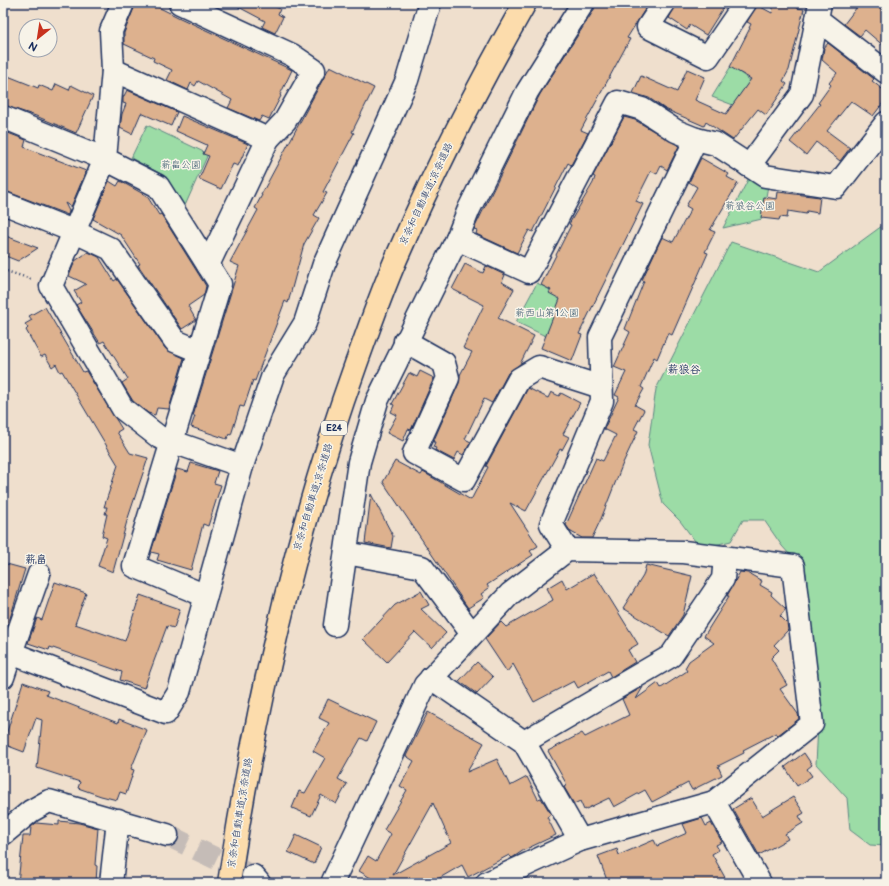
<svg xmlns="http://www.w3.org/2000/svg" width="889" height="886" font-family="'Balsamiq Sans','Klee One',sans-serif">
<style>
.green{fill:#9cdca6;stroke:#5c8682}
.building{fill:#ddb18e;stroke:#1b2f5e;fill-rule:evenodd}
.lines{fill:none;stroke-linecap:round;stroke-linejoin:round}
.street-tunnel{stroke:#c5bcb7;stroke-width:22;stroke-dasharray:22 11;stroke-linecap:butt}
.street-casing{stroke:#1b2f5e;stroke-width:25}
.highway-casing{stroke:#1b2f5e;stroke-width:25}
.path{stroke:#1b2f5e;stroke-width:2.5;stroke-dasharray:1 3;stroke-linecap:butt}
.street{stroke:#f7f3e8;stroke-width:22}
.highway{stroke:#fcdcac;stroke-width:22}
.labels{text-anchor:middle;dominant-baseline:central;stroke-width:3;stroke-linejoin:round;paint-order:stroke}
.shield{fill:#f7f3e8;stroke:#5d6a87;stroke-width:1}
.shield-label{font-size:9px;font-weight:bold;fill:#1b2f5e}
.park-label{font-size:10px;fill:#3b5a70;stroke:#f7f3e8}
.street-label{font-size:10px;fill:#1b2f5e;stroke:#f7f3e8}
.neighbourhood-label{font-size:11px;font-weight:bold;fill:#1b2f5e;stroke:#f7f3e8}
</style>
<rect width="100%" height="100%" fill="#efdfcd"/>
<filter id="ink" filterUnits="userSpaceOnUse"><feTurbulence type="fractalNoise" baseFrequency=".025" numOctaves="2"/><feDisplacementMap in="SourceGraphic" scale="8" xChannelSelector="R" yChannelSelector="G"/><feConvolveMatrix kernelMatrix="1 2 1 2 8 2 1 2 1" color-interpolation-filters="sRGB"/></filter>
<g filter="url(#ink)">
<g class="green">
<polygon points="731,66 751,81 733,105 712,97"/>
<polygon points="147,125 208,154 184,208 163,175 131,158"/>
<polygon points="752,172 769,180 762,219 723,228"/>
<polygon points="886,223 886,846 870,845 850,830 847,798 816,764 819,706 812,650 806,573 782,546 764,520 743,520 731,541 710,546 695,541 680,521 663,504 648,445 656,389 731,242 819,272"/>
<polygon points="537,283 577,304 558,342 516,322"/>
</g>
<g class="building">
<polygon points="136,3 160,3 158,7 180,18 292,70 280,95 281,96 269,119 262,116 259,121 228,108 232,100 198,81 195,86 191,83 188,90 167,80 172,70 153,61 154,58 124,44 124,33"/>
<polygon points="231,3 268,3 280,9 278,14 283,17 275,33 262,27 265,21"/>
<polygon points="595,3 649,3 627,38 630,39 581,130 588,133 571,165 568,163 533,232 529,230 517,253 476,234 477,230 474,229 540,94 594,10"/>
<polygon points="676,3 730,3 725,9 723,8 706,35 690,25 687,30 669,18"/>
<polygon points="774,3 797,5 797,8 804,9 789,70 783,81 787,84 766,115 758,109 733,140 706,122 704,126 665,109 649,98 633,93 641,76 677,92 687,69 705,77 695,100 726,114 751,79 730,67 750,28 749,28 751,24 747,22 757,5 772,13"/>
<polygon points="860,3 877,3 886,11 886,48 865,30 860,36 844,24"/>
<polygon points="828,43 874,79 872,81 886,92 886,99 873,116 851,101 827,131 850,148 840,161 816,142 806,155 790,142 820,104 818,103 831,85 829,83 837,73 822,60 824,48"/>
<polygon points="330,66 374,88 352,132 354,133 323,192 327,193 314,215 319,218 304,244 288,303 285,301 255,381 253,380 244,407 240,406 231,435 229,434 227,439 191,427 195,416 193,416 239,266 230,262 258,210 255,208 262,195 261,195"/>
<polygon points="8,76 38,88 39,85 53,91 56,84 69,90 71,85 93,96 76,133 36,116 3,105 3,89"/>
<polygon points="127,90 177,112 171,126 141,113 132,134 120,128 122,114 126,104 123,103 123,98"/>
<polygon points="182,116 248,144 238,166 233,164 221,189 199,179 209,156 203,154 207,145 176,131"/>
<polygon points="624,117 635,120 679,146 667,170 661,166 657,174 651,171 636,201 643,204 579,334 582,335 572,361 541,348 560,299 549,293 551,290 541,285 571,225 569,224 593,183 595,177 593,176"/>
<polygon points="3,131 26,140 24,147 86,171 71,207 65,203 69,211 68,215 3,190"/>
<polygon points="701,158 729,174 727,177 738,183 710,230 715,232 705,252 708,253 672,335 668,333 657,359 654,357 641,387 644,389 635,405 644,410 634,429 638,431 623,463 601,519 592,538 582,538 571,532 566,525 596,458 603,461 616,435 604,429 619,397 615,395 626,372 614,367 630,332 625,329 644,281 642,280 662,237 673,242 691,209 686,206 697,187 689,182"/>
<polygon points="109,181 117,186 120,181 147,196 159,215 161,214 206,286 204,295 188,306 196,320 182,329 138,265 140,264 121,235 93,219"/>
<polygon points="778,192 820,197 818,213 807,211 806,214 788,211 787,218 780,217 779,220 761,218 764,197 777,199"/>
<polygon points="3,235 38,248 18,261 3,255"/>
<polygon points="88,252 99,257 114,281 117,279 165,348 184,358 169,409 157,408 155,415 148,413 133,401 122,383 128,379 104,341 100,343 76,305 81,302 74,291 86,284 69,276 75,261"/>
<polygon points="465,264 483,273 486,266 505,275 502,282 514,289 498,318 534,336 520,364 508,373 492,403 484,399 465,439 471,442 463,455 458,452 454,460 435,450 436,448 433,447 435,442 433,442 459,383 460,375 472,352 463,348 484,305 452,289"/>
<polygon points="45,307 83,372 86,371 122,429 117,432 130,453 148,458 127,521 113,572 98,566 107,538 102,536 107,514 105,514 107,507 104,507 118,465 62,371 60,372 56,364 52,367 45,355 41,357 26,330 28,328 25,324 32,320 29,316"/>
<polygon points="420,371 434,378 411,430 408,429 403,441 387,433 397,415 391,412 394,405 392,404 409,373 417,377"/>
<polygon points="528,388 548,398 551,392 559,396 561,393 580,403 563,434 569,437 562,450 560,449 526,511 510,503 538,546 530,551 533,555 487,585 489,588 481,594 484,598 468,608 383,482 395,461 421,475 423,472 471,500 488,467 486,466"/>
<polygon points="191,463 218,471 214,483 221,485 208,526 203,524 191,570 157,560 159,554 151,552 177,469 188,472"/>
<polygon points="371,494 393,536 391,548 365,543"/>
<polygon points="3,563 25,569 7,628 3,628"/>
<polygon points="646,565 692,576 683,615 669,636 623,608 643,576"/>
<polygon points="740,572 748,573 762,581 760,585 772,592 771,595 786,609 780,616 787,623 788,630 774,645 779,650 771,658 787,685 780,689 798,714 799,719 778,735 776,733 743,750 744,753 718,766 722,775 692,790 688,783 652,802 645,790 614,807 609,798 584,810 580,801 574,804 564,787 567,785 548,751 582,733 585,737 629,715 622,699 643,687 636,699 658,683 661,688 687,671 685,668 689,661 714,643 704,636 729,596 727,596"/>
<polygon points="594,573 638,644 628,650 635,662 611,677 608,671 578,688 574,681 534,702 513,664 507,672 485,639 501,622 506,627 553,600 547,588 562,579 567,589"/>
<polygon points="55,582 86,593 75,624 125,641 140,595 180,609 174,628 167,626 144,688 120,680 122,672 50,647 49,650 28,643 37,618 42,620"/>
<polygon points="421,591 429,605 421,609 446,633 432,648 415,632 387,662 363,639 395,605"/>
<polygon points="477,662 493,677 477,694 459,681"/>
<polygon points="23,682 48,691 46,695 118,723 119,719 147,730 131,769 134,770 126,794 120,792 117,800 101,796 78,788 80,782 37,768 42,720 36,718 24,752 3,744"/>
<polygon points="328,699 376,722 367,741 361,738 338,779 347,784 336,804 321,795 311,816 292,808 299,791 305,793 325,758 313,751 329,723 319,718"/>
<path d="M428,712L484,743L467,772L497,759L510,786L527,777L538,799L541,798L551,814L547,817L556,835L524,850L512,858L509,855L468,877L462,865L431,883H379L359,871L368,856L376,861L391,834L384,830L407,790L400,786L414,761L406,756ZM433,803L451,843L393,875Z"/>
<polygon points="804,753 812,765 807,769 812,776 797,786 785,767"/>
<polygon points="793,797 804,813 799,816 803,823 785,834 788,839 759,855 733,809 751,798 762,816"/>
<polygon points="702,818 706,826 711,823 722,842 716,845 719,850 712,854 728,883 608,883 598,856 617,849 619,855 654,840 657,846 687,833 683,824"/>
<polygon points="59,821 79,823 98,828 95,865 97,866 96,883 18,883 23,836 30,836 31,827 36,823 59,825"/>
<polygon points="296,835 321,847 314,864 288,852"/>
</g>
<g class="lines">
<polyline class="street-tunnel" points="167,835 248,874"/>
<g class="street-casing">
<g id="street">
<polyline points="123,3 111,31 113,70 105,159 158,186 220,284 134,566 206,596"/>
<polyline points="180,3 292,55 314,70 285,121 268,139 208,265"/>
<polyline points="664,3 648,27 708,57 745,3"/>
<polyline points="820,3 817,19 886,72"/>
<polyline points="113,70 268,139"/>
<polyline points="3,117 105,159 51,286 123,409 159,437 242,466"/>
<polyline points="696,139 716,144 765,176 836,187 886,123"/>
<polyline points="749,166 802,94 817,19"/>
<polyline points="3,203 73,231 111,249 175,341 199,351"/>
<polyline points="405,341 444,363 448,378 414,453 464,480 519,379 539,367 601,387"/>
<polyline points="567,550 551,524 602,401 600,337 696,139 676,131 642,109 618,102 529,272 457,239 469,209 527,92 583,3"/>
<polyline points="346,553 422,567 472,634"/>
<polyline points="335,625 359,462 377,401 457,239"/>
<polyline points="11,653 39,574"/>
<polyline points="3,677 11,653 166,713 179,692 242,466 273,375 305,323 324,264 407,80 430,3"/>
<polyline points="431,678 524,742 580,840"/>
<polyline points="524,742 671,656 723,579 725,557"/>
<polyline points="714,802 760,883"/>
<polyline points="3,834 31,811 49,801 167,835"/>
<polyline points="253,876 259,883"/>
<polyline points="111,883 118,820"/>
<polyline points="334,883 333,881 425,685 510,594 567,550 683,552 793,566 812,724 714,802 580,840 487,883"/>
</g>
</g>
<g class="highway-casing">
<path id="highway" d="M229,883C256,705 295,533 356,364C370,326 383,287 400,250C437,165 479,84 525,3"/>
</g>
<polyline class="path" points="3,270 31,279"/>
<use href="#street" class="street"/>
<use href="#highway" class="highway"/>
</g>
</g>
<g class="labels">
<rect class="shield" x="321" y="421" width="26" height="14" rx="3"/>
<g class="shield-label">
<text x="334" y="428">E24</text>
</g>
<g class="park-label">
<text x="181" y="165">薪畠公園</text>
<text x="750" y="206">薪狼谷公園</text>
<text x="547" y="313">薪西山第1公園</text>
</g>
<g class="street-label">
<text transform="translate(426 194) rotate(-65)">京奈和自動車道;京奈道路</text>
<text transform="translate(313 497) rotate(-73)">京奈和自動車道;京奈道路</text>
<text transform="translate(240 813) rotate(-81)">京奈和自動車道;京奈道路</text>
</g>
<g class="neighbourhood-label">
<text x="684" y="369">薪狼谷</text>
<text x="36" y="559">薪畠</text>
</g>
</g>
<rect width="889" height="886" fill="none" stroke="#f7f3e8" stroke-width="16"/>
<rect x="8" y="8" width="873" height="870" fill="none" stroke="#1b2f5e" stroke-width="1.5" filter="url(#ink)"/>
<g transform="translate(38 38) rotate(210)"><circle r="19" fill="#f7f3e8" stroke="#9fa5b1"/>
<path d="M0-3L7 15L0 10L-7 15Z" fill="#c8321e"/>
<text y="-6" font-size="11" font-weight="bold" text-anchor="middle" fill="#1b2f5e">N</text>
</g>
</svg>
